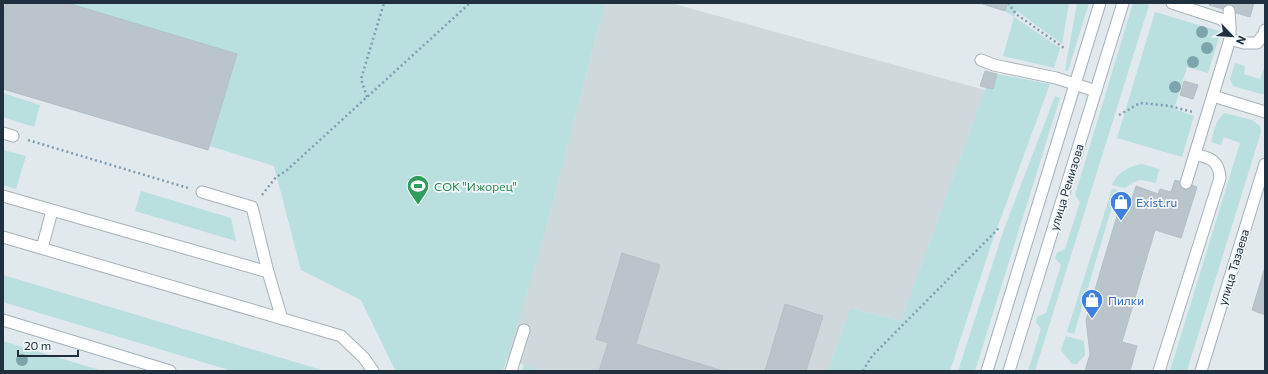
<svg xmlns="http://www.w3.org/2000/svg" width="1268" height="374" font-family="Commissioner,sans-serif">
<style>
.built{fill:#cfd9dc}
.green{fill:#b9dfdf}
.building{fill:#b9c5ca;stroke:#b3c0c6}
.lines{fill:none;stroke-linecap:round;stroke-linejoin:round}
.service-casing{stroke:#a7b2b8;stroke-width:13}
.minor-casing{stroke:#a7b2b8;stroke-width:13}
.secondary-casing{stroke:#a2b2bc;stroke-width:13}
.path{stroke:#809db2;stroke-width:2.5;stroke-dasharray:2 3;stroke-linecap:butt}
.service{stroke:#fff;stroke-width:11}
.minor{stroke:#fff;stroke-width:11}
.secondary{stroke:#fff;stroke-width:11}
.tree{fill:#7ca5ac}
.labels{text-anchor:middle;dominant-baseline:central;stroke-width:3.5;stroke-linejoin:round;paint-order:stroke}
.leisure-label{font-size:12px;fill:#27864d;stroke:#f2f7f9;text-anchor:start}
.street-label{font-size:12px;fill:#21303e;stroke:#f2f7f9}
.shop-label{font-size:12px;fill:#366cbe;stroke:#f2f7f9;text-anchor:start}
</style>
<rect width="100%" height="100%" fill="#e1e9ec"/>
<polygon class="built" points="605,3 671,3 985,90 901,321 850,308 828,371 544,371 506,359 544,236"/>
<g class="green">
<polygon points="3,3 605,3 544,236 503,371 398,371 395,370 361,300 301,270 274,166 210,146 208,150 3,89"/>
<polygon points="980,3 1069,3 1062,44 1017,11 1014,17 1060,48 1054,68 1003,56 1014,17 1005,11"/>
<polygon points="1077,3 1089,3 1068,71 1065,70"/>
<polygon points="1133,3 1141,3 1149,5 1035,371 1028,371 1041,329 1036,322 1037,317 1046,313 1061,265 1055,258 1057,253 1065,249 1080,202 1075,195"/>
<polygon points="1155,12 1219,31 1220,34 1208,73 1187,67 1174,109 1194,116 1182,157 1117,138"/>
<polygon points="1235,63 1245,66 1244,74 1260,79 1265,65 1265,94 1261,94 1233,86 1230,79"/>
<polygon points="997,74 1050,84 992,242 950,371 828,371 850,308 901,321 986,87 993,89"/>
<polygon points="3,93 40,105 34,127 3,117"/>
<polygon points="1055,96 1060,98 975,371 958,371 1004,229"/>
<path d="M1225,113L1252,120L1260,126L1261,132L1187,371H1170L1240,143L1224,137L1221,145L1211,142C1214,132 1215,119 1225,113Z"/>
<polygon points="3,150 26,156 16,189 3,185"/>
<path d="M1142,164L1159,169L1156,183C1139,179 1139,178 1125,188L1112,185C1116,173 1130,166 1142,164Z"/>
<polygon points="1112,189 1117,190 1074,334 1067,332"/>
<polygon points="141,191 231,218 236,241 135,211"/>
<polygon points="3,275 325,371 232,371 3,302"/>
<polygon points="1066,336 1084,341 1085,355 1077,364 1072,364 1061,350"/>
<polygon points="3,341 103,371 3,371"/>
<polygon points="524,365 544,371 522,371"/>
</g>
<g class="building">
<polygon points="6,3 67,3 237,54 208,150 3,89 3,14"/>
<polygon points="980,3 1007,3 1005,11"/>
<polygon points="1210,3 1254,3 1250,17 1209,5"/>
<polygon points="985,71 997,74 993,89 980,86"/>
<polygon points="1184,81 1198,85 1193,99 1180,95"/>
<polygon points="1175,180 1197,187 1181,238 1155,230 1122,342 1137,346 1130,371 1085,371 1090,354 1086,320 1119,209 1128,212 1136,186 1158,194 1160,189 1171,192"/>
<polygon points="622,253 660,265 636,344 723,371 599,371 608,343 596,339"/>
<polygon points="1265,267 1265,315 1252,310"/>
<polygon points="785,304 823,316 806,371 765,371"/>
</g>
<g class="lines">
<g class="service-casing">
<g id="service">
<polyline points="1172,3 1221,19 1230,27 1230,39 1186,183"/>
<polyline points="1229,11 1230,27"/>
<polyline points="1230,39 1244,43 1257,43 1264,34 1265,30"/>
<polyline points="981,60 994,65 1056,78 1096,91"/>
<polyline points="1213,96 1265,112"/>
<polyline points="3,133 13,136"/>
<polyline points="202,192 252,207 268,272"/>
<polyline points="3,196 268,272 282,319"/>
<polyline points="3,237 341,336 364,358 373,371"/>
<polyline points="42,248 52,211"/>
<polyline points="511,371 524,330"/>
<path d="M1159,371L1220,178C1219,160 1210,158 1195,154"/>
</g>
</g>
<g class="minor-casing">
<polyline id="minor" points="1201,371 1265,164"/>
</g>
<g class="secondary-casing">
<g id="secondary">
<polyline points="3,320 170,371"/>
<polyline points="987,371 1100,3"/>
<polyline points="1009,371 1123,3"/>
</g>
</g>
<g class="path">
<polyline points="1008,3 1016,14 1064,48"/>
<polyline points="367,97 361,79 384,3"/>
<polyline points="1119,115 1140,103 1170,106 1193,112"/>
<polyline points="28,140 188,188"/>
<polyline points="262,195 276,177 286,171 470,3"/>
<polyline points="863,371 872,356 999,228"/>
</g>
<use href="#service" class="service"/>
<use href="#minor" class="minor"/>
<use href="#secondary" class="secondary"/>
</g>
<g class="tree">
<circle cx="1202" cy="32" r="6"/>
<circle cx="1207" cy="48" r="6"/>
<circle cx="1193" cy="62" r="6"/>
<circle cx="1175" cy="87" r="6"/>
<circle cx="22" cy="360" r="6"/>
</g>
<defs>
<g id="stadium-pin" transform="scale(1.15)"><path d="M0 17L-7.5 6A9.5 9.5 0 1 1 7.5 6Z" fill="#2e9e5b" stroke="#f2f7f9"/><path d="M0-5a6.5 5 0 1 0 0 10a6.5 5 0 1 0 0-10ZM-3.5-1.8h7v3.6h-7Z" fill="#fff"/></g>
<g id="shop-pin" transform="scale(1.15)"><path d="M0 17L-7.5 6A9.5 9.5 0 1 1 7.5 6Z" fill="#3f7fe0" stroke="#f2f7f9"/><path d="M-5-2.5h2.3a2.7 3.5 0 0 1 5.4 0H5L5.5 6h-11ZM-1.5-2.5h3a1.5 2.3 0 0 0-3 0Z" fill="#fff"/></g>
</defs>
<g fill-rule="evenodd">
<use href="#stadium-pin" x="418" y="186"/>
<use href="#shop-pin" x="1121" y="202"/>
<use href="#shop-pin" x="1092" y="300"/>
</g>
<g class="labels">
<g class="leisure-label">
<text x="434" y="186">СОК "Ижорец"</text>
</g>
<g class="street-label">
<text transform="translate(1066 187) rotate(-73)">улица Ремизова</text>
<text transform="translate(1233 267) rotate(-73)">улица Тазаева</text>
</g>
<g class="shop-label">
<text x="1136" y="202">Exist.ru</text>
<text x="1108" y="300">Пилки</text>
</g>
</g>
<rect width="1268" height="374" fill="none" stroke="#21303e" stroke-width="8"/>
<g transform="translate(1232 36) rotate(115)" stroke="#f2f7f9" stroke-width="3" paint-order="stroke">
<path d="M0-3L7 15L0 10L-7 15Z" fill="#21303e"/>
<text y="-6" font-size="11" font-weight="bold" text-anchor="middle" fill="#21303e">N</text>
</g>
<path d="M18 350v6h60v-6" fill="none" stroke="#21303e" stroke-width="2"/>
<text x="24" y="350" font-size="12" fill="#21303e" stroke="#f2f7f9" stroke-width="3" paint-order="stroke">20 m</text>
</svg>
